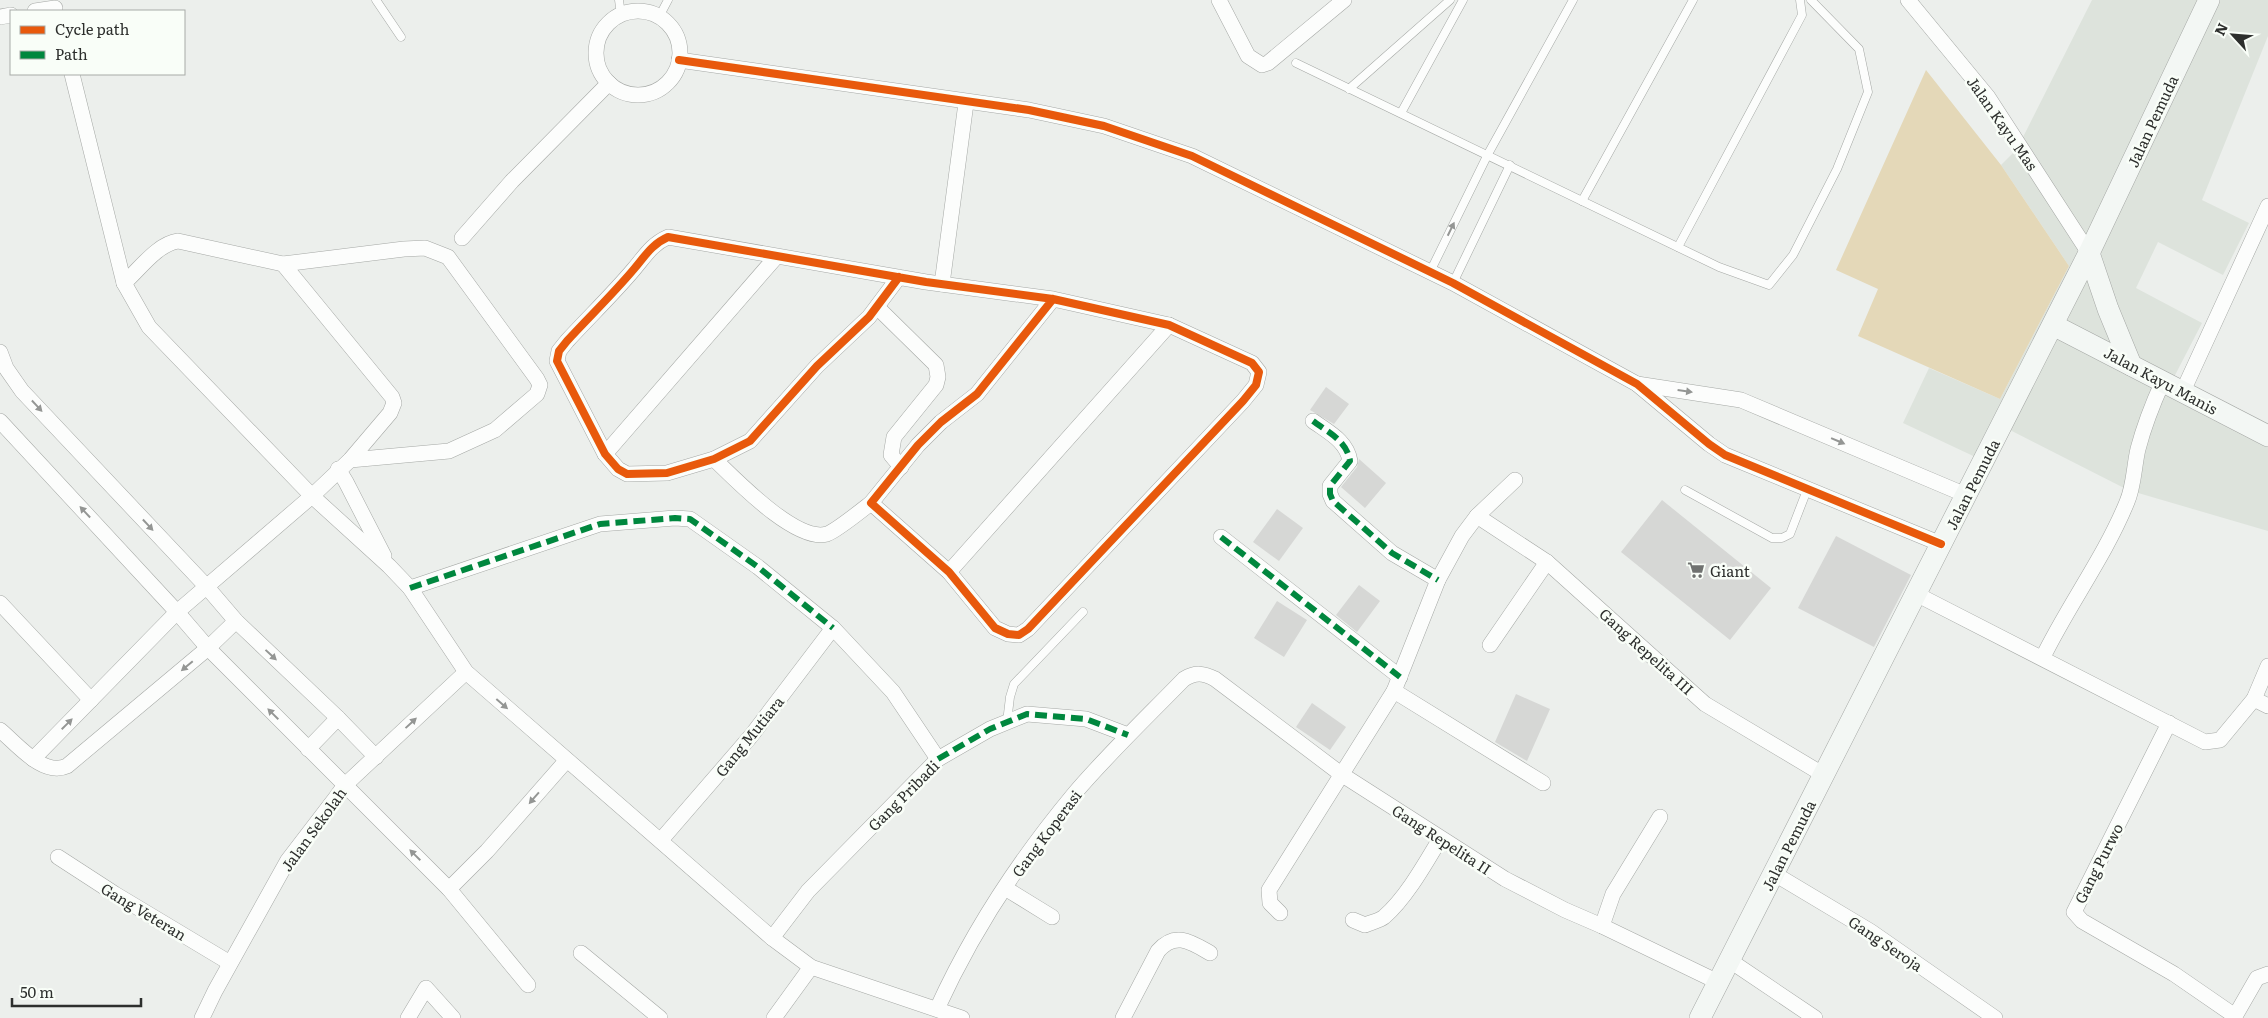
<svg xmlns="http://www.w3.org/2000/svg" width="2268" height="1018" font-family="Literata,serif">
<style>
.built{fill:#dde3dc}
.green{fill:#e4d8b8}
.building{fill:#d6d7d5}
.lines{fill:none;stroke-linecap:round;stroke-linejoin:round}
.lane-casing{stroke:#a5a8a5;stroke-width:9}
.street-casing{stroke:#a5a8a5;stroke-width:16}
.secondary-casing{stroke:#a5a8a5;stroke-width:22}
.lane{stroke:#fcfdfc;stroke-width:8}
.street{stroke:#fcfdfc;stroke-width:15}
.secondary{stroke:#f3f7f4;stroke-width:21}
.quiet{stroke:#00873e;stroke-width:6;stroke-dasharray:12 6;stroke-linecap:butt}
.cycleway-casing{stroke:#f9fef8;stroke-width:11}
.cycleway{stroke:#e8590c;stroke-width:8}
.oneway{fill:#949694}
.labels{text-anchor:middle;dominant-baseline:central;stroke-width:5;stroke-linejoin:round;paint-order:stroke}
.street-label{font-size:15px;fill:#2d2f2d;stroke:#f9fef8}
.poi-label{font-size:15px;fill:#2d2f2d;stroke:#f9fef8;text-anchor:start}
</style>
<rect width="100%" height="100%" fill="#ecefec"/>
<polygon class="built" points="2092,0 2268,0 2268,36 2202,200 2249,223 2223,275 2158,242 2136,288 2202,323 2172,381 2268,435 2268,531 2128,490 2004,427 1986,462 1903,423 1929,368 2000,399 2069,266 2001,165 2017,149"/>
<polygon class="green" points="1926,70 2001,165 2069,266 2000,399 1858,336 1878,289 1836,270"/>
<g class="building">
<polygon points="1326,387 1349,404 1334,424 1310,410"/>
<polygon points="1359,459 1386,483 1365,508 1341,487 1357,467"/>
<polygon points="1662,500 1771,588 1730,640 1621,552"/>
<polygon points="1277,509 1303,528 1279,561 1253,542"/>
<polygon points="1836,536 1911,575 1874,647 1798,608"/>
<polygon points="1359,585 1380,601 1357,632 1336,615"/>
<polygon points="1277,601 1307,620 1284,657 1254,638"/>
<polygon points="1516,694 1550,709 1527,761 1495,742"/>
<polygon points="1312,703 1346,727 1330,750 1296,727"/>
</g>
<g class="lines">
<g class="lane-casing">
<g id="lane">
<polyline points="376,0 401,37"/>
<polyline points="619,0 621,15"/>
<polyline points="659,17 668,0"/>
<polyline points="1296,63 1719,267 1769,285 1793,255 1837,169 1868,92 1859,49 1811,0"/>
<polyline points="1349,89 1450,0"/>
<polyline points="1401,113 1463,0"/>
<polyline points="1582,201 1693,0"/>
<polyline points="1678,247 1802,15 1800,0"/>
<polyline points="1430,272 1488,154 1573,0"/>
<polyline points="1453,283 1510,165"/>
<polyline points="1685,490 1772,538 1782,538 1790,534 1807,490"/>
<polyline points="1007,722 1010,697 1014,684 1083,612"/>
</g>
</g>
<g class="street-casing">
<g id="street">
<polyline points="1219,0 1248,56 1262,65 1268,63 1344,0"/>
<polyline points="1908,0 1988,97 2089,253"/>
<polyline points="35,11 55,8"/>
<circle cx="638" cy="53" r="42"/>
<polyline points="0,17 11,15"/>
<polyline points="679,60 1029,110 1104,126 1192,156 1453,283 1637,384 1709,444 1725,455 1941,544"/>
<polyline points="72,74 124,283 149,327 312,496 389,566 410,588 466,672 772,938 811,967 962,1018"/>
<polyline points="462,238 512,181 609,83"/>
<path d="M899,277L869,317L817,366L750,441L714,459L667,473L627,474L618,469L605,454L557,361L559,351L567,341C589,317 613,294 634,269C645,256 652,244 668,237L926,282L1053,299L1169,325L1252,363L1259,372L1256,385L1243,401L1028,629L1019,635L1008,634L995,628L949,572L871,503L918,445L941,422L977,394L1053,299"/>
<path d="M124,283C139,270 157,244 178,241L283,264L404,249L425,248L448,257L537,379L540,385L537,394L495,430L449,451L350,460"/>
<polyline points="942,284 966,103"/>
<polyline points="877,307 936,365 938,377 936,385 894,437 891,455 901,467"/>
<polyline points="0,352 6,368 22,391 206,586 236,621 338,718 376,757"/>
<polyline points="1637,384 1741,400 1966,495"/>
<polyline points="2183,391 2268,206"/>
<polyline points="0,421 177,612 208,648 449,889 528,985"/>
<path d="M1313,421C1328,432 1347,441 1350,461L1330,486V494L1333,501L1392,553L1438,580"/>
<polyline points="605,454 776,257"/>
<path d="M714,459C735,479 796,543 827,534C836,531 862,510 871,503"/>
<polyline points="338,469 346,482 384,556"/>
<polyline points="1477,516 1547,562 1705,704 1824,775"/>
<polyline points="1221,537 1400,677"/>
<polyline points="949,572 1169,325"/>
<polyline points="410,588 600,524 675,518 690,519 758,567 833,628 893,692 938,759"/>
<polyline points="1916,594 2205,742 2220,740 2254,699 2268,666"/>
<polyline points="0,603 91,700"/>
<polyline points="1490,645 1547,562"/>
<path d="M2043,657C2069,604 2105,556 2127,502C2134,486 2134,466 2138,449C2144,426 2153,403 2163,381"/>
<polyline points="1394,691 1543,783"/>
<polyline points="2254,699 2268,706"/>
<polyline points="2169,723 2074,912 2082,921 2174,974 2235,1016"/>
<path d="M0,730C17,744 43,777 67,766L208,648L236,621"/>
<polyline points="308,749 338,718"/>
<polyline points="33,759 177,612 312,496 350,460 390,413 394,403 392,397 283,264"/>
<polyline points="661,840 751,736 833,628"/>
<polyline points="58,857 115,894 230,963"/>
<polyline points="1773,873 1870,931 1995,1018"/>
<polyline points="1005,888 1052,917"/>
<polyline points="449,889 487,851 566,761"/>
<polyline points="1280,913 1270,903 1269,890 1394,691 1438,580 1462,536 1477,516 1515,480"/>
<path d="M1353,920L1365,925C1371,922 1379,921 1384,917C1406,898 1425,864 1440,839"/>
<polyline points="1602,926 1613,894 1660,817"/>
<polyline points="772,938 808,891 938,759 990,729 1027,714 1086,719 1128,735"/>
<polyline points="581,953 660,1018"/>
<polyline points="1729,960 1815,1018"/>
<path d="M937,1009C972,932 1020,859 1074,794C1108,754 1147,717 1184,679C1196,672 1203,673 1215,679L1341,774L1505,879L1565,910L1602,926L1718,982"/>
<polyline points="202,1018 215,991 288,860 337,796 345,785 466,672"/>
<polyline points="408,1018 426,988 453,1018"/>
<polyline points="774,1018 811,967"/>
<path d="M1123,1018L1158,951C1175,931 1191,942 1210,953"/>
<polyline points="2234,1018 2257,978 2268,974"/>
</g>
</g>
<g class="secondary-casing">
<g id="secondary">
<polyline points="2089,253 2108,309 2131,365"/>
<polyline points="2053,325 2268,436"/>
<polyline points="1700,1018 2089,253 2209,0"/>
</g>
</g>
<use href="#lane" class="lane"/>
<use href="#street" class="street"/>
<use href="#secondary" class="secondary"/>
<g class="quiet">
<path d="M1313,421C1328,432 1347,441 1350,461L1330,486V494L1333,501L1392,553L1438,580"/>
<polyline points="1221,537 1400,677"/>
<polyline points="410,588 600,524 675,518 690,519 700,526 758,567 833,628"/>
<polyline points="938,759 990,729 1027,714 1086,719 1128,735"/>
</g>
<g class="cycleway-casing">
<g id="cycleway">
<polyline points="679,60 1029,110 1104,126 1192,156 1453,283 1637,384 1709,444 1725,455 1941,544"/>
<path d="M899,277L869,317L817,366L750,441L714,459L667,473L627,474L618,469L605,454L557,361L559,351L567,341C589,317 613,294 634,269C645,256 652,244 668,237L926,282L1053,299L1169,325L1252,363L1259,372L1256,385L1243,401L1028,629L1019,635L1008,634L995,628L949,572L871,503L918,445L941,422L977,394L1053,299"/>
</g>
</g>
<use href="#cycleway" class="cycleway"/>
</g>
<defs><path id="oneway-solid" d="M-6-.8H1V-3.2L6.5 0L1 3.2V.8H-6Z" transform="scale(1.25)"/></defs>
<g class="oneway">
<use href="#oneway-solid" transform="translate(1451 229) rotate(-64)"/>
<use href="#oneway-solid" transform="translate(1685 391) rotate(8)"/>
<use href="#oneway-solid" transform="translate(37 406) rotate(47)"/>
<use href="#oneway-solid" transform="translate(1838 441) rotate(23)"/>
<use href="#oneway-solid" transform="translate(85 512) rotate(-133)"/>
<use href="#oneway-solid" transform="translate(148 525) rotate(47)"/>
<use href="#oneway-solid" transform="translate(271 655) rotate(43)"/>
<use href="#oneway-solid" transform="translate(187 666) rotate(140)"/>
<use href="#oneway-solid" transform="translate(502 704) rotate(41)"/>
<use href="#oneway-solid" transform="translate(273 714) rotate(-135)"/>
<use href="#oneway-solid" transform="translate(411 723) rotate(-43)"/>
<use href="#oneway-solid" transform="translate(67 724) rotate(-45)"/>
<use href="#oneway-solid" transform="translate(534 798) rotate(131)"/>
<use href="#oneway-solid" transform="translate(415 855) rotate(-135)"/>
</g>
<defs>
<g id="supermarket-bare" transform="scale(1.35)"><path d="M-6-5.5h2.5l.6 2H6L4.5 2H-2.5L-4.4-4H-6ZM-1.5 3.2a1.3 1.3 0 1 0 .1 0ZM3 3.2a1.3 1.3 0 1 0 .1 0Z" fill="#707270" stroke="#f9fef8" stroke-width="2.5" paint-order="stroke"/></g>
</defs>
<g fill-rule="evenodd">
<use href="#supermarket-bare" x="1696" y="570"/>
</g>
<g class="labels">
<g class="street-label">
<text transform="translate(2152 121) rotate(-65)">Jalan Pemuda</text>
<text transform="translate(2003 123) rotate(55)">Jalan Kayu Mas</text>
<text transform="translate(2161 380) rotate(28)">Jalan Kayu Manis</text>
<text transform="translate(1972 484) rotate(-63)">Jalan Pemuda</text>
<text transform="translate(1647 651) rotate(42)">Gang Repelita III</text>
<text transform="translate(749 736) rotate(-51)">Gang Mutiara</text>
<text transform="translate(903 795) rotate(-45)">Gang Pribadi</text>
<text transform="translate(313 829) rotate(-54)">Jalan Sekolah</text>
<text transform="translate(1046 833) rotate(-53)">Gang Koperasi</text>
<text transform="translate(1442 839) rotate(33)">Gang Repelita II</text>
<text transform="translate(1788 845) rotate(-63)">Jalan Pemuda</text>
<text transform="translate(2098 863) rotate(-63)">Gang Purwo</text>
<text transform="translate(144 911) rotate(31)">Gang Veteran</text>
<text transform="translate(1886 943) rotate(34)">Gang Seroja</text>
</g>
<g class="poi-label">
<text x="1710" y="570">Giant</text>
</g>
</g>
<rect x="10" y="10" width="175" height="65" fill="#f9fef8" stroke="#a7aba7"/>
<rect x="20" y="26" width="25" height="8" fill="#e8590c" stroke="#a7aba7"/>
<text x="55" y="35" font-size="15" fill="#2d2f2d">Cycle path</text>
<rect x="20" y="51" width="25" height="8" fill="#00873e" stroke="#a7aba7"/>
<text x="55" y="60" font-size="15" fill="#2d2f2d">Path</text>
<g transform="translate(2233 35) rotate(296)" stroke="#f9fef8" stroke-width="4" paint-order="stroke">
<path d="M0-4L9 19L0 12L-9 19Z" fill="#2d2f2d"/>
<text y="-8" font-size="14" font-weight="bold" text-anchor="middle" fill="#2d2f2d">N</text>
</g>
<path d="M12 998v8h129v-8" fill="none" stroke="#2d2f2d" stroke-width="2.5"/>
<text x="20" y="998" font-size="15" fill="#2d2f2d" stroke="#f9fef8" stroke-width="4" paint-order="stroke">50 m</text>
</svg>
